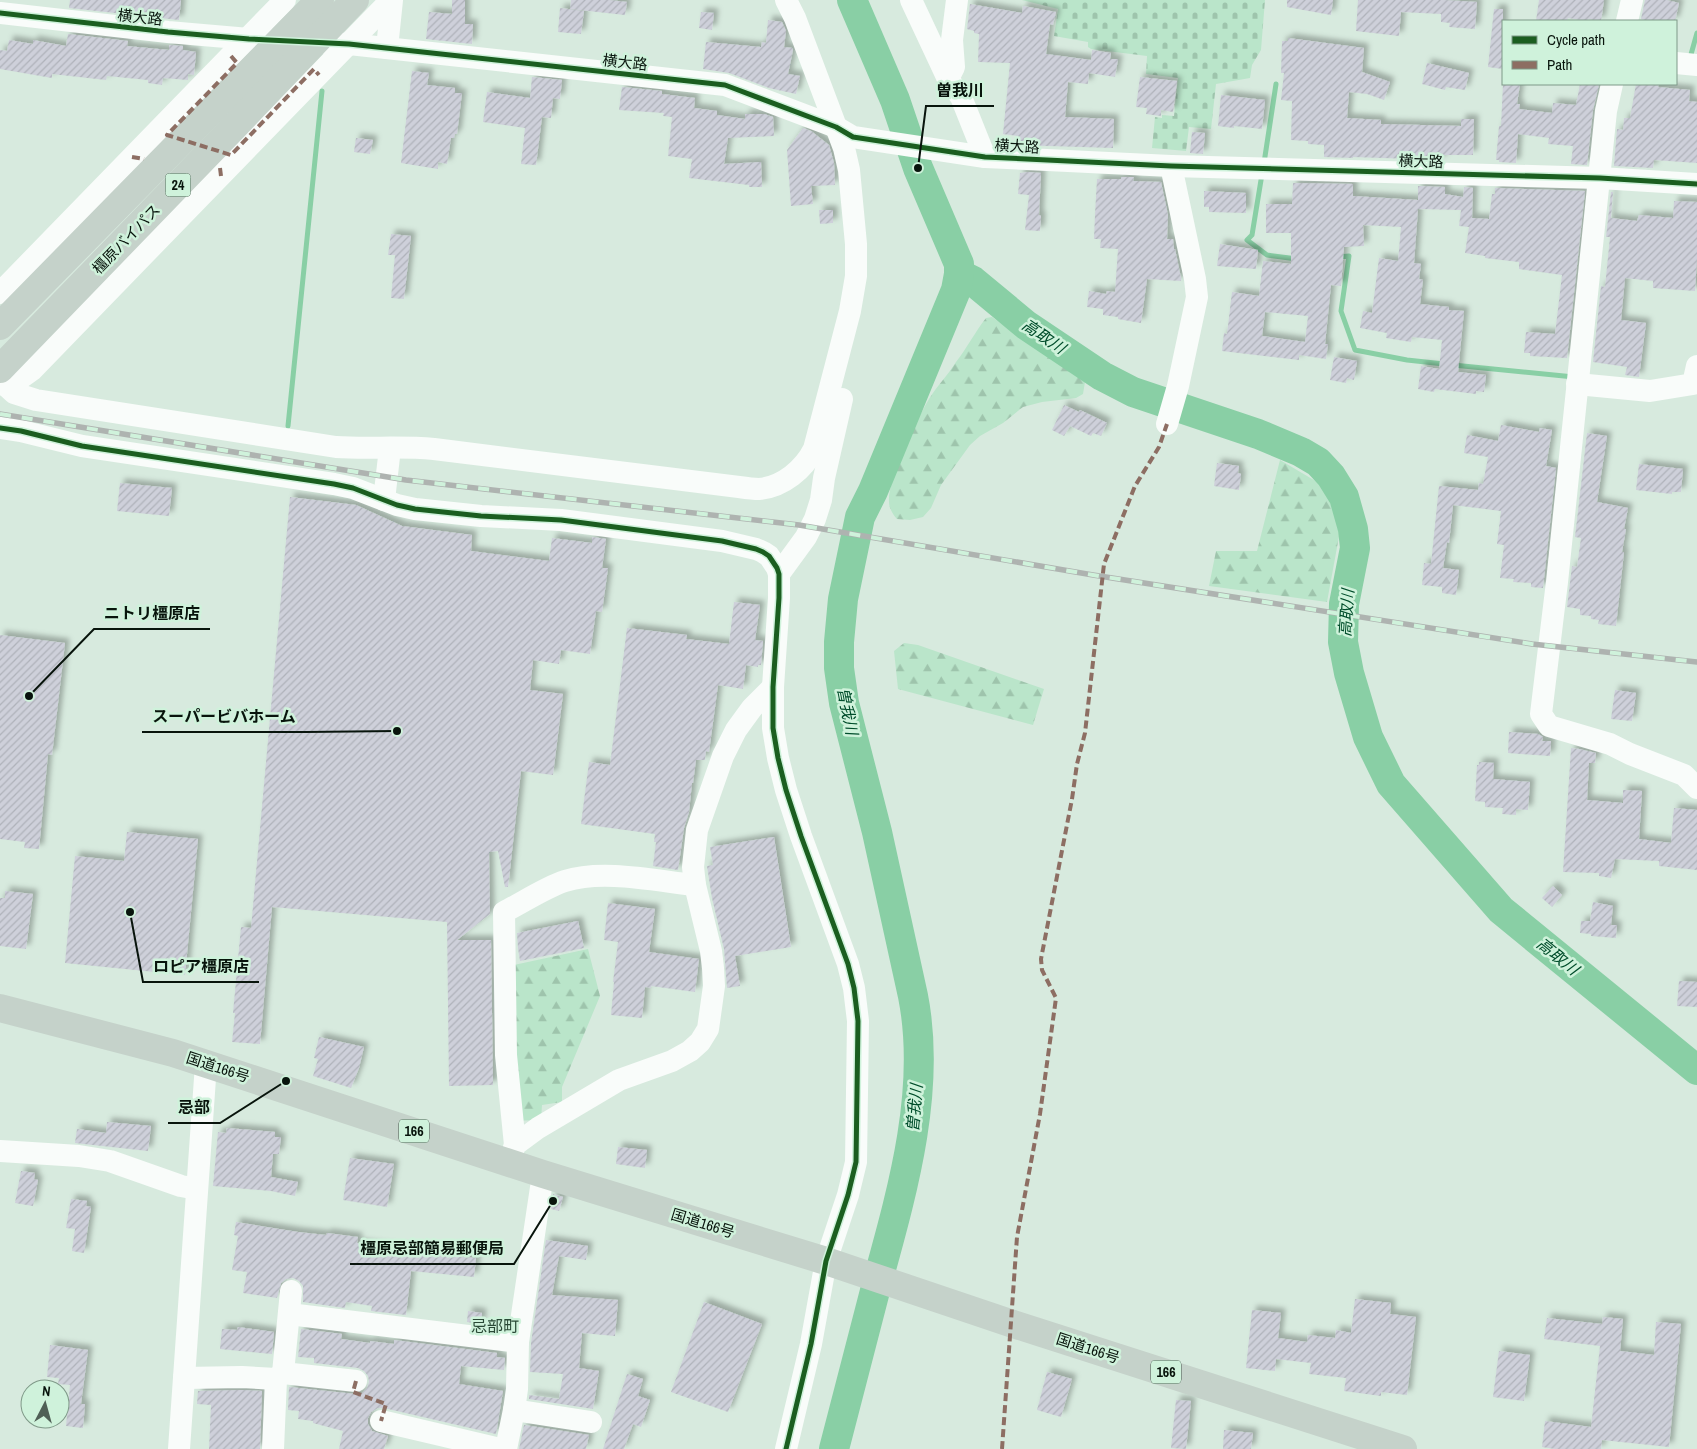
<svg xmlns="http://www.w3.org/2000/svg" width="1697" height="1449" font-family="'Archivo Narrow','Noto Sans JP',sans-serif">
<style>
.forest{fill:url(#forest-firs)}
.cemetery{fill:url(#cemetery-stones)}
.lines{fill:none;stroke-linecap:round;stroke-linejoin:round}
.stream{stroke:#89cfa5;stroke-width:5}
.river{stroke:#89cfa5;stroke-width:30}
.building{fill:url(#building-hatch);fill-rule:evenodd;filter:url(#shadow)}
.minor{stroke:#f9fcfa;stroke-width:22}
.highway{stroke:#c5d2ca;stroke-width:28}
.rail-casing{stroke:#aeb3b0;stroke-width:5.5}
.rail{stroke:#cff2db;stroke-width:4;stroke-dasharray:11;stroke-linecap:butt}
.quiet{stroke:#8d6e63;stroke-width:4;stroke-dasharray:8 4;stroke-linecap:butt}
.cycleway-casing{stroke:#cff2db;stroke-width:8}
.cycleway{stroke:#1b5e20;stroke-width:5}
.labels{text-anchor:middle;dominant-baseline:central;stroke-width:5;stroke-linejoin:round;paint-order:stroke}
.shield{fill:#cff2db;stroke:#44574a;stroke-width:1}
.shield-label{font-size:14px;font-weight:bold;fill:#08140c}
.street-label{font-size:15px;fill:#08140c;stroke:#cff2db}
.water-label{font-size:16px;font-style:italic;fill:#004d2b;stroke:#cff2db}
.neighbourhood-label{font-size:16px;fill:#2a4936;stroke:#cff2db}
.leader{fill:none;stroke:#08140c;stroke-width:2}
.callout-dot{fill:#08140c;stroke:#cff2db;stroke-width:2}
.callout-label{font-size:16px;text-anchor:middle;font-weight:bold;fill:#08140c;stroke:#cff2db;stroke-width:5;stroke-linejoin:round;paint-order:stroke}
</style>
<defs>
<pattern id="forest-firs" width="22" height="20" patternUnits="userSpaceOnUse" patternTransform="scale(1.25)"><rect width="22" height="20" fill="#bae5ca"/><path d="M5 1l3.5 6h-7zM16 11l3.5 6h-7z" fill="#9ec4ac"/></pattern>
<pattern id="cemetery-stones" width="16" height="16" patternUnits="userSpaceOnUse" patternTransform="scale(1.25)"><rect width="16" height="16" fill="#bae5ca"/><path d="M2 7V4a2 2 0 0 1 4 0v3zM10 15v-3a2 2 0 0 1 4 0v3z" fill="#9ec4ac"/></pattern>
<pattern id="building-hatch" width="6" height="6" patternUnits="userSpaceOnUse" patternTransform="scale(1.25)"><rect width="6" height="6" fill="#ced0da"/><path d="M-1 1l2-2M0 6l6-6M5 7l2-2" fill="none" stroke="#afb2ba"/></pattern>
<filter id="shadow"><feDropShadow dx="4.5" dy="-4.5" stdDeviation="2.5" flood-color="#0004"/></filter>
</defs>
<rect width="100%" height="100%" fill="#d7eade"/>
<g class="forest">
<path d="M992,317L1085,382L1083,394L1076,398L1042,402L1023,407L1003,423L980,436L970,445L941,485L931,508L923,517L910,520L897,519C893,515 889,508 889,502C887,481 917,419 929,399C937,386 948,375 956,362C967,348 975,332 986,318Z"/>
<polygon points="1280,460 1324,486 1335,508 1340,531 1327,602 1209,586 1216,551 1257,551"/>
<polygon points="904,643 918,645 1044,689 1033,725 898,689 894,651"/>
<polygon points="588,949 600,996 562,1087 562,1102 542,1105 541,1120 506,1121 495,969"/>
</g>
<polygon class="cemetery" points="1022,0 1265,0 1261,50 1252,65 1250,78 1216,84 1211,129 1189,127 1186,151 1152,148 1155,117 1162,118 1162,115 1174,116 1178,78 1146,74 1147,56 1091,49 1088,47 1088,42 1054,36 1058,9"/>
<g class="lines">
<g class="stream">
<polyline points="1690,58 1697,33"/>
<polyline points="1264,163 1276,84"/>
<polyline points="1262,174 1252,235 1247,240 1267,255 1297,259"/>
<polyline points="1338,257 1349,256 1341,311 1355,350 1407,360 1444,364"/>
<polyline points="1453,365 1574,377"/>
<polyline points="288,426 322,91"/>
</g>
<g class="river">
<polyline points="959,274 973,281 1026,325 1102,376 1133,392 1258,434 1301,452 1318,462 1331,476 1344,497 1353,529 1355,548 1344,604 1343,642 1349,673 1368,737 1391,784 1501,910 1697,1070"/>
<path d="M834,1449C848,1395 862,1341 876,1287C901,1196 932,1092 913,996L877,832L844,703L839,668V642L843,599L860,517L873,491L956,290L959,274V264L918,168L895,100L852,0"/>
</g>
</g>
<g class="building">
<polygon points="70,0 181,0 179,20 69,8"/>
<polygon points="452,0 465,0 465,24 473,24 472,44 426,39 429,12 452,14"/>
<polygon points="571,0 609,0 627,2 625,15 570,9"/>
<polygon points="1287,0 1333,0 1331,15 1287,7"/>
<polygon points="1358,0 1444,0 1477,2 1475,29 1449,27 1450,23 1441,22 1441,14 1401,12 1399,36 1356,31"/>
<polygon points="1539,0 1604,0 1601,21 1588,19 1587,21 1568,18 1567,21 1536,21"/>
<polygon points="1645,0 1667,0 1679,3 1675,21 1649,21 1641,19"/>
<polygon points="970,4 1022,13 1023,6 1056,12 1053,25 1050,24 1046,54 1091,60 1092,50 1111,53 1110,59 1118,59 1115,77 1089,73 1088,84 1068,82 1065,117 1114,119 1113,148 1017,145 1018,136 1003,134 1010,63 978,62 979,34 974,33 974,31 967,29"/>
<polygon points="560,8 584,11 581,34 558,32"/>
<polygon points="1494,9 1503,9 1503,69 1488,67"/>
<polygon points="701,12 714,13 712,30 699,28"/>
<polygon points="768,20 782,22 786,31 784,47 792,48 793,50 788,74 800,76 796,94 769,88 729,73 703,69 706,42 761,47 762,42 766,43"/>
<polygon points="68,34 128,41 127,46 169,50 169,45 183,46 183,50 196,52 194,75 188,74 188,80 163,78 162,85 148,83 148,80 107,76 106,80 52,74 52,78 0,69 0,50 7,51 9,40 33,44 33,40 66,46"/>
<polygon points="1288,38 1364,48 1362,72 1390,82 1384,100 1367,94 1349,92 1347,118 1381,120 1381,124 1461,126 1461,119 1474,119 1473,155 1442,155 1442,160 1353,157 1353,158 1324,157 1324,145 1308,144 1308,141 1291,140 1292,101 1281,100 1284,73 1281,73 1282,41 1288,41"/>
<polygon points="1427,63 1469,73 1465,90 1446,87 1445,90 1422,84"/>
<polygon points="412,71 429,73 427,85 455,88 455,93 462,93 457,134 455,134 454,138 451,138 447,164 438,162 438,169 401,163"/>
<polygon points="532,77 562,80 560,99 553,98 551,118 542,117 536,165 521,164 525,128 483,122 487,92 530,98"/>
<polygon points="1140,77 1177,81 1173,112 1161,110 1161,116 1146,114 1147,108 1136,107"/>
<polygon points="1503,84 1520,84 1517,104 1520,104 1519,109 1552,113 1553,103 1576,105 1580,84 1599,84 1593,110 1587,165 1571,164 1573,146 1548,144 1549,138 1518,134 1516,163 1499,162 1499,160 1496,160 1499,126 1501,126"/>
<polygon points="1636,84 1659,84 1658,87 1690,90 1689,101 1697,102 1697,163 1654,160 1653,168 1614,166 1617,129 1623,130 1624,118 1630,118"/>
<polygon points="622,87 662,91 662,94 695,98 694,108 717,111 717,115 745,119 745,114 764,114 773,117 774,136 728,138 724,164 761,162 762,187 749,187 749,185 689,178 692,159 668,156 672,117 663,116 664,113 619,110"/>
<polygon points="1221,95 1265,100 1262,129 1234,126 1234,128 1218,126"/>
<polygon points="803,128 811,131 829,145 834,163 835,185 811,186 813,204 791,206 787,150"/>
<polygon points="1192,132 1205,133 1203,154 1190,153"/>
<polygon points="356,138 373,140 370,154 354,152"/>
<polygon points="1028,172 1041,173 1039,215 1041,216 1040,231 1025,230 1029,195 1018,194 1020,173"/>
<polygon points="1121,177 1134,177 1133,181 1161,182 1168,215 1167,239 1173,239 1174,249 1175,249 1181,278 1181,281 1147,279 1141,323 1118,319 1118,317 1103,315 1103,309 1087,307 1089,291 1106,294 1107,291 1115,292 1118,249 1100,248 1101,239 1094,239 1095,215 1097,179 1121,179"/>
<path d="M1293,183L1353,184V196L1418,200V186L1445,187V194L1463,197L1464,187L1473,188L1472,218L1489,219L1492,194H1495V188L1585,191L1567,358L1530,356V353H1524L1526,332L1555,334L1562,275L1519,269V262L1485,258V256L1465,253L1469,227L1459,226L1461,210L1418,209L1414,263L1421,264L1419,279L1423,280L1420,304L1449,307V310L1464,311L1458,372L1486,375L1484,392L1476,391V394L1435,389L1434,392L1418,389L1421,366L1439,369L1442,340L1412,337L1411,342L1386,338L1387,333L1360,328L1363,311L1372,313L1379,258L1398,261L1401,227L1363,225L1364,246L1344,247L1341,286L1331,285L1325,344H1328L1326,359L1299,355V360L1222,351L1224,333L1227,334L1232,292L1259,296L1263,261L1291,264V233H1266V204H1292ZM1265,312L1308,316L1305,342L1262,336Z"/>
<polygon points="1204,191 1246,193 1246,213 1209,212 1209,207 1204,207"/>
<polygon points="1611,192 1613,192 1611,218 1637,221 1639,215 1673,218 1674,201 1697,202 1697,258 1695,291 1653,288 1653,281 1625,278 1621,320 1646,323 1639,377 1625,375 1627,367 1593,362 1601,286 1605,287 1610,237 1606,237"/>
<polygon points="819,210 833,210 833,223 820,224"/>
<polygon points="391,234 411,236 404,299 391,298 395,255 388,255"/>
<polygon points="1220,244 1258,250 1256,269 1217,266"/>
<polygon points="1334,357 1357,361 1354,380 1347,378 1346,383 1330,380"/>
<polygon points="1064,405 1079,412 1080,410 1107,423 1101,436 1093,433 1091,436 1070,426 1064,436 1052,430"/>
<polygon points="1501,425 1539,432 1540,428 1552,430 1546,466 1556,468 1543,588 1531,587 1531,583 1513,582 1514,579 1500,578 1504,545 1497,544 1501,511 1453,505 1449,543 1447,542 1443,568 1459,570 1456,595 1442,593 1442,587 1422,585 1424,563 1431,564 1439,486 1478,490 1479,483 1483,484 1488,457 1464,453 1467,435 1498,441"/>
<polygon points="1587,433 1607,436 1597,502 1628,508 1624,529 1626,529 1622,552 1624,552 1616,626 1598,624 1599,620 1591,619 1591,616 1580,615 1580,609 1567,607 1572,566 1577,567 1581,538 1575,537"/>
<polygon points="1217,463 1239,466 1238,473 1241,474 1239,490 1214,486"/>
<polygon points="1639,464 1683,469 1681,492 1672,492 1672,494 1636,490"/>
<polygon points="120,483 172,488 169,516 117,511"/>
<polygon points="290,497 356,505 402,526 472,535 471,551 549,561 552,538 592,543 592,537 606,539 602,568 608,568 602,612 596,611 590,654 561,650 559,664 533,660 530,690 563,694 553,775 521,771 508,887 505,887 498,851 489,852 490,914 457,940 491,940 493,1085 449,1086 447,922 272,907 260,1044 232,1042 235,1013 233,1013 241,927 251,928"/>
<polygon points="734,602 760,605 755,640 763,641 761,665 758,665 758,667 746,665 743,689 718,685 709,752 706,751 705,760 696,760 693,783 692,783 689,812 684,828 678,870 653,866 656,842 654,842 655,834 581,824 589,762 610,765 627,628 687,635 686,639 729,644"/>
<polygon points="0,635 65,643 52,755 48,754 39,849 24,848 25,842 0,839"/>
<polygon points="1615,690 1636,693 1632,721 1611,719"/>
<polygon points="1509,732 1538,734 1543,737 1542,741 1551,741 1550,756 1508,753"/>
<polygon points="1571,748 1579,749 1596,753 1595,763 1589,763 1587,800 1623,803 1623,790 1642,791 1639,839 1671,843 1674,808 1697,810 1697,870 1659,866 1659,861 1615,859 1611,878 1599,876 1599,873 1563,872"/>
<polygon points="1479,762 1494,763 1493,779 1530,782 1528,810 1516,809 1516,815 1502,814 1503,808 1485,807 1485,802 1475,801 1477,765 1479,765"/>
<polygon points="127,832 198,839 185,975 65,963 75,856 124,861"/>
<polygon points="774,837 791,947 735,956 740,986 727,988 724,949 712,898 707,866 713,865 710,847"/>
<polygon points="1553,886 1562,895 1552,907 1542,898"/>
<polygon points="5,891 33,894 26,949 0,946 0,898 5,898"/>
<polygon points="1593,902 1613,906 1611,925 1617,925 1616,938 1591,936 1591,934 1580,933 1581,921 1590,921"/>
<polygon points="608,903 655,909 649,952 699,959 695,992 651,986 651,988 645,987 642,1018 611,1015 614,982 613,982 618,942 604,940"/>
<polygon points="578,921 584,948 520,961 518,948 517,933"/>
<polygon points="1679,981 1697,982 1697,1007 1677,1006"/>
<polygon points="319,1037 364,1047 359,1068 351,1088 313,1076 318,1059 314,1058"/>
<polygon points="107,1122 151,1126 148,1151 75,1143 77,1129 106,1133"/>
<polygon points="227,1128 275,1132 275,1137 281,1137 279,1154 273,1154 271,1177 298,1182 295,1196 271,1191 213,1186 218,1132 226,1133"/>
<polygon points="618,1147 647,1150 645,1168 616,1164"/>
<polygon points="350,1158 394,1164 387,1207 343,1200"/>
<polygon points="21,1171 35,1173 34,1179 38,1180 33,1206 15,1203"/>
<polygon points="553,1194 563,1197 559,1211 551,1209"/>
<polygon points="71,1199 87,1201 86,1206 91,1207 84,1253 72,1251 75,1229 66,1228"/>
<polygon points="236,1222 298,1232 326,1235 327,1233 358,1237 357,1243 412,1251 412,1253 476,1258 474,1277 411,1271 406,1315 371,1311 372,1306 346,1302 345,1308 303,1302 303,1286 299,1281 293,1278 286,1279 281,1283 277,1298 243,1293 247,1272 232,1270 238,1236 234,1235"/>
<polygon points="546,1240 588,1246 586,1260 559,1256 552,1295 618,1300 615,1336 582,1333 579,1368 599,1371 593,1409 529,1399 529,1395 559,1399 563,1374 530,1372 531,1343"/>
<polygon points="1355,1299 1391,1303 1390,1314 1416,1317 1407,1395 1381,1392 1381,1396 1344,1391 1346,1378 1309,1374 1311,1363 1276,1359 1275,1371 1246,1368 1252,1310 1281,1313 1278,1338 1307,1342 1308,1335 1335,1338 1336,1330 1351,1333"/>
<polygon points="704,1302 762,1324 728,1412 671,1392"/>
<polygon points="468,1311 482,1313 481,1324 467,1322"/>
<polygon points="1603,1317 1623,1319 1620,1351 1654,1355 1656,1322 1681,1324 1669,1447 1602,1440 1601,1449 1555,1449 1542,1447 1545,1421 1591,1427 1600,1346 1544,1339 1547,1318 1602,1324"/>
<polygon points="238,1327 274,1332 272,1354 220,1349 222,1329 237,1330"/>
<polygon points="301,1329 342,1334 341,1339 370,1343 370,1341 394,1344 394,1340 497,1353 497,1357 505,1358 504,1370 461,1366 459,1384 503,1391 496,1434 384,1408 378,1408 371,1412 368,1418 368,1424 372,1431 388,1436 384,1449 339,1449 343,1431 313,1423 313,1421 298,1419 299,1411 288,1410 289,1387 355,1394 362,1393 367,1388 369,1382 368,1376 364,1371 358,1368 314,1363 314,1358 298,1357"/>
<polygon points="50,1345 88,1350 81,1404 85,1404 83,1428 66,1426 70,1385 58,1384 59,1378 47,1377"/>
<polygon points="1499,1351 1530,1355 1524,1401 1493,1397"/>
<polygon points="1047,1372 1072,1379 1061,1417 1037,1410"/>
<polygon points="627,1374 643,1379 638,1396 650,1400 641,1427 633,1424 624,1449 603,1449"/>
<polygon points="242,1390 262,1391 260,1449 209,1449 211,1405 197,1404 198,1391"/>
<polygon points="1176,1400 1191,1401 1186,1449 1171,1448"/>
<polygon points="524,1425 589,1435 586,1449 519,1449"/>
<polygon points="1224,1430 1253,1433 1251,1449 1223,1449"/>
</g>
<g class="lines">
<g class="minor">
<polyline points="911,0 948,79 961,97 985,157"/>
<polyline points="0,13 168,32 249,39 349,44 725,85 836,127 853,137 985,157 1171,166 1600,178 1697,184"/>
<polyline points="1627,21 1632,0"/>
<polyline points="387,48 392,0"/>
<polyline points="1676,63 1697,65"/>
<polyline points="948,79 954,67 952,40 957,0"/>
<polyline points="1612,84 1606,111 1557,582 1541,714 1549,726 1610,744 1630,754 1684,775 1697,788"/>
<polyline points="0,293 285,0"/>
<path d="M0,380L14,393L36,400L336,447C368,449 401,446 434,449L739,487C746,488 753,489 759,489C783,487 804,469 814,449L850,311L856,276V244L849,170L844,148L795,18L786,0"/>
<polyline points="1577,384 1650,391 1693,384 1697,366"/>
<polyline points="4,385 18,380 32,370 391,0"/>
<polyline points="1167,424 1178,386 1197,297 1195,279 1171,166"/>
<polyline points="0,428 21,431 82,446 334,484 353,488 397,505 415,509 481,516 561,520 722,541 756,549 763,552 769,556 777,568 779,574 779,598 773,687 773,728 778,758 786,790 801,836 848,964 854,988 858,1021 856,1162 848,1195 826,1261 811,1344 786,1449"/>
<polyline points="384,500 390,448"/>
<polyline points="779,574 806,537 815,519 821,500 824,478 842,399"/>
<path d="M515,1145L506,1055L504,912C522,903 546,887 565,881C603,869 656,881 695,885"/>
<polyline points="0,1151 79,1156 110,1161 181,1186 197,1189"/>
<polyline points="509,1162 515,1145 538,1128 619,1080 672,1061 690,1051 700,1042 708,1029 714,986 713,968 711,951 695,885 693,867 697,830 723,756 736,730 752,708 773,687"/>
<polyline points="289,1314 518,1342"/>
<polyline points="283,1373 356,1381"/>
<polyline points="184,1378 242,1377 276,1379 283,1373 291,1291"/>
<polyline points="514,1410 591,1422"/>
<polyline points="381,1421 500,1449"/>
<polyline points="179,1449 206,1064"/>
<polyline points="273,1449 276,1379"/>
<polyline points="506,1449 514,1410 517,1389 518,1342 543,1174"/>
</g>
<g class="highway">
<polyline points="0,326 320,0"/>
<polyline points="0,369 234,127 355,0"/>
<polyline points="0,1008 173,1053 543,1174 826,1261 1010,1323 1403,1449"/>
</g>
<g class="rail-casing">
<polyline id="rail" points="0,414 406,480 799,525 1093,575 1532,644 1697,662"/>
</g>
<use href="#rail" class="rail"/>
<g class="quiet">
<polyline points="231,56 237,63 167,135 231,155 314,69 319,75"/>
<polyline points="132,157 144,159"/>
<polyline points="220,168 221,176"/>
<polyline points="356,1381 353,1392 386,1404 381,1421"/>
<polyline points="1002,1449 1017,1237 1040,1114 1056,998 1042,970 1041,959 1072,799 1077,764 1085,733 1104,564 1135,486 1159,447 1167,424"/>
</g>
<g class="cycleway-casing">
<g id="cycleway">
<polyline points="0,13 168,32 249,39 349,44 725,85 836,127 853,137 985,157 1171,166 1600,178 1697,184"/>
<polyline points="0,428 21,431 82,446 334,484 353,488 397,505 415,509 481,516 561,520 722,541 756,549 763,552 769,556 777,568 779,574 779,598 773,687 773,728 778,758 786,790 801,836 848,964 854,988 858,1021 856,1162 848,1195 826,1261 811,1344 786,1449"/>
</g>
</g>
<use href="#cycleway" class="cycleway"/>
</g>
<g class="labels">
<g class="shield">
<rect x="165.5" y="173.5" width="25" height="23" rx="4"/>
<rect x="399" y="1119.5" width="30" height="23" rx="4"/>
<rect x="1151" y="1360.5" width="30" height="23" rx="4"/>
</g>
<g class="shield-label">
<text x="178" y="185">24</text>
<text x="414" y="1131">166</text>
<text x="1166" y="1372">166</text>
</g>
<g class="street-label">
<text transform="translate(140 17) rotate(6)">横大路</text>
<text transform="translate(625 62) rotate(6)">横大路</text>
<text transform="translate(1017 146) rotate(3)">横大路</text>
<text transform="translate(1421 161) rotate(2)">横大路</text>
<text transform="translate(126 239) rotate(-46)">橿原バイパス</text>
<text transform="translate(218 1067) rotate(18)">国道166号</text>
<text transform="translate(703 1223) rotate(17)">国道166号</text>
<text transform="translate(1088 1348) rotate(18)">国道166号</text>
</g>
<g class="water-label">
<text transform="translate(1044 336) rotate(34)">高取川</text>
<text transform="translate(1346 613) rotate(-86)">高取川</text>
<text transform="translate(848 711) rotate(79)">曽我川</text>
<text transform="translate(1558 956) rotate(39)">高取川</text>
<text transform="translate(914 1108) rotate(-85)">曽我川</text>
</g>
<g class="neighbourhood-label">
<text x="495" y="1326">忌部町</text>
</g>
</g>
<path class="leader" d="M918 168L926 106H994M29 696L94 629H210M397 731L306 732H142M130 912L143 982H259M286 1081L220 1123H168M553 1201L514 1264H350"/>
<g class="callout-dot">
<circle cx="918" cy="168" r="5"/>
<circle cx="29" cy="696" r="5"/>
<circle cx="397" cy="731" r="5"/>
<circle cx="130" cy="912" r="5"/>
<circle cx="286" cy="1081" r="5"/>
<circle cx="553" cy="1201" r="5"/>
</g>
<g class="callout-label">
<text x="960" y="96">曽我川</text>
<text x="152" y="619">ニトリ橿原店</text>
<text x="224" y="722">スーパービバホーム</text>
<text x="201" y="972">ロピア橿原店</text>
<text x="194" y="1113">忌部</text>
<text x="432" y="1254">橿原忌部簡易郵便局</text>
</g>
<rect x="1502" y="20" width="175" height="65" fill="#cff2db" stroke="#7f9988"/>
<rect x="1512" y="36" width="25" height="8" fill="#1b5e20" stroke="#7f9988"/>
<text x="1547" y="45" font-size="15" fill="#08140c">Cycle path</text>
<rect x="1512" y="61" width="25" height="8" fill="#8d6e63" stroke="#7f9988"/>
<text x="1547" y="70" font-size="15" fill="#08140c">Path</text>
<g transform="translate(45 1404) rotate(6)"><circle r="24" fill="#cff2db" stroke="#7f9988"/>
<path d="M0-4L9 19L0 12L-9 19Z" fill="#505f56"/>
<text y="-8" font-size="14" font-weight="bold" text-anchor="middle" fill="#08140c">N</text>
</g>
</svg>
